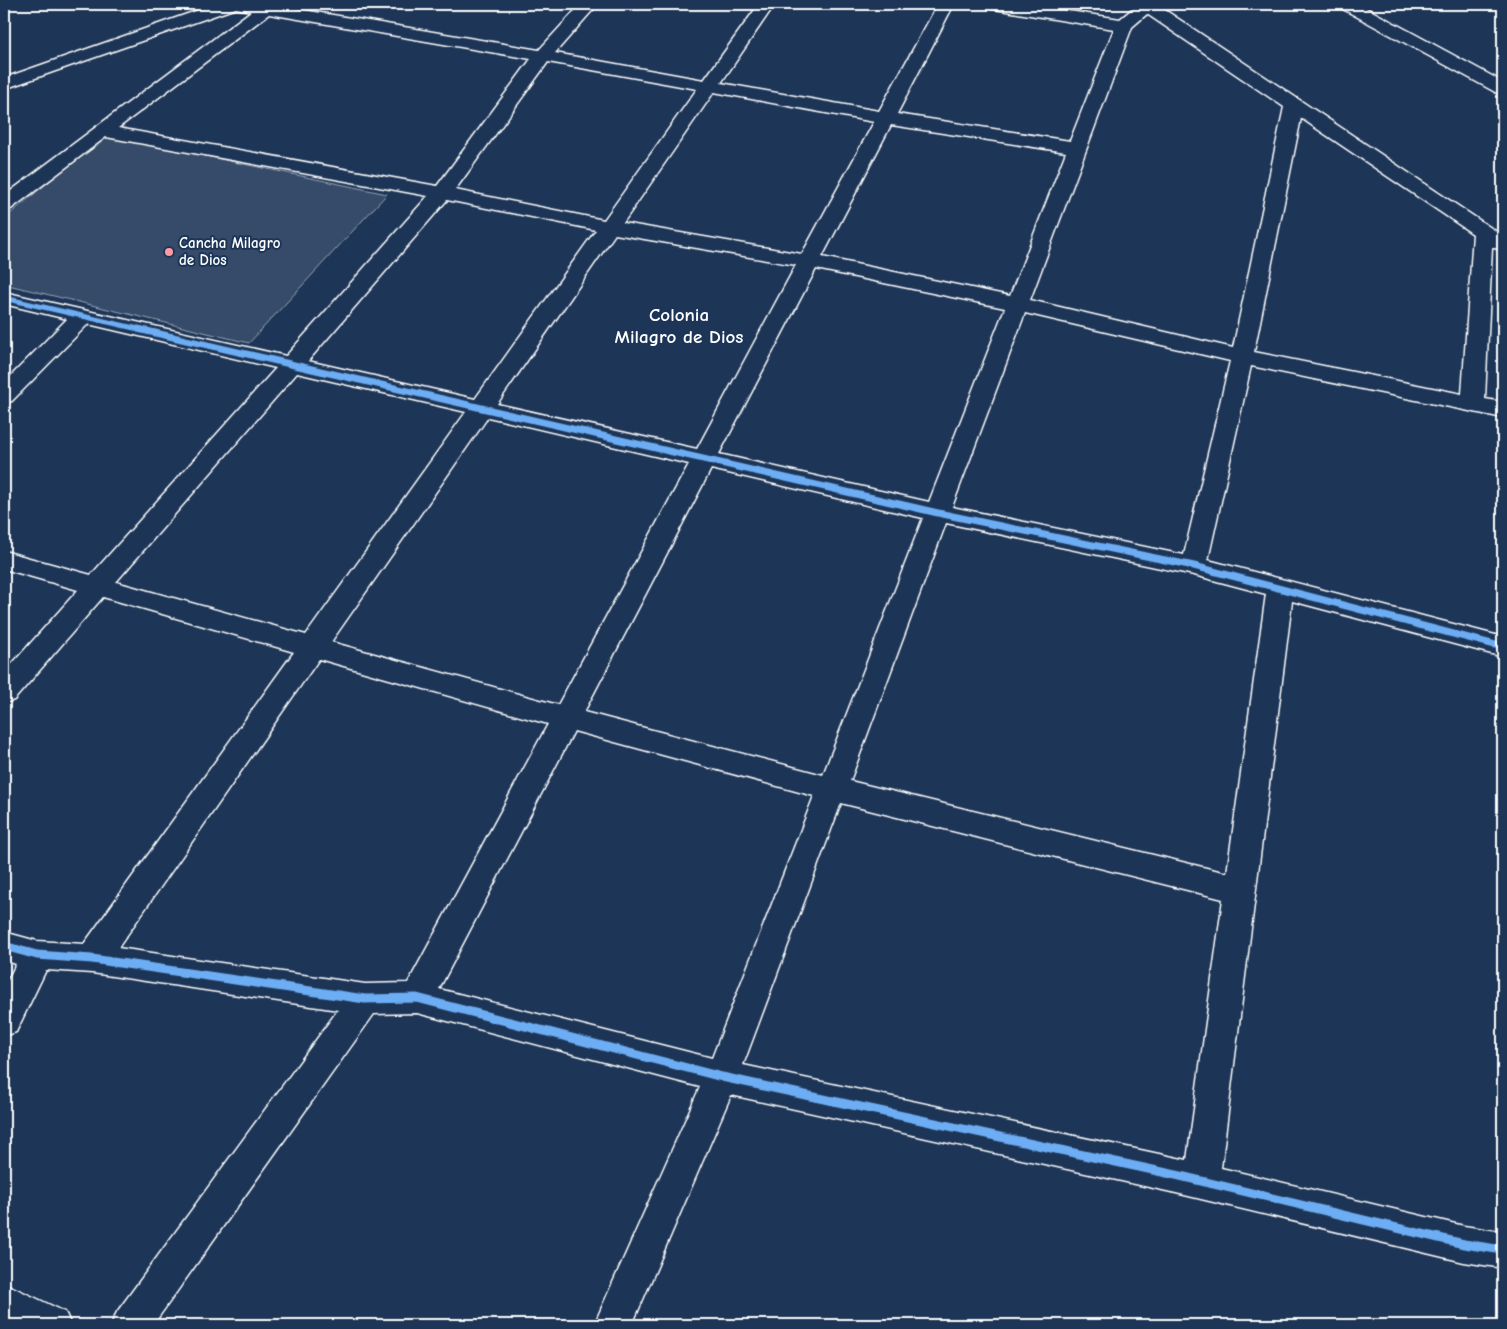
<svg xmlns="http://www.w3.org/2000/svg" width="1507" height="1329" font-family="'Comic Neue',sans-serif">
<style>
.green{fill:#364b69;stroke:#9aa5b4}
.lines{fill:none;stroke-linecap:round;stroke-linejoin:round}
.minor-casing{stroke:#fff;stroke-width:3}
.minor{fill:#1d3557;fill-rule:evenodd}
.cycleway-far2-casing{stroke:#1d3557;stroke-width:8}
.cycleway-far1-casing{stroke:#1d3557;stroke-width:10}
.cycleway-casing{stroke:#1d3557;stroke-width:12}
.cycleway-far2{stroke:#6dadf4;stroke-width:5}
.cycleway-far1{stroke:#6dadf4;stroke-width:7}
.cycleway{stroke:#6dadf4;stroke-width:9}
.poi-dot{fill:#ff9aa2;stroke:#1d3557;stroke-width:2}
.labels{text-anchor:middle;dominant-baseline:central;stroke-width:4;stroke-linejoin:round;paint-order:stroke}
.far-poi-label{font-size:15px;font-weight:bold;fill:#fff;stroke:#1d3557;text-anchor:start}
.neighbourhood-label{font-size:19px;font-weight:bold;fill:#fff;stroke:#1d3557}
</style>
<rect width="100%" height="100%" fill="#1d3557"/>
<filter id="ink" filterUnits="userSpaceOnUse"><feTurbulence type="fractalNoise" baseFrequency=".02" numOctaves="2"/><feDisplacementMap in="SourceGraphic" scale="10" xChannelSelector="R" yChannelSelector="G"/><feConvolveMatrix kernelMatrix="1 2 1 2 8 2 1 2 1" color-interpolation-filters="sRGB"/></filter>
<g filter="url(#ink)">
<polygon class="green" points="105,135 387,194 249,343 4,284 4,219"/>
<g class="lines">
<g class="minor-casing">
<g id="minor">
<path d="M216,4H268L539,50L581,4H598L555,53L704,80L759,4H775L721,83L879,111L938,4H954L897,114L1070,141L1114,29L988,8L986,4H1024L1120,19L1136,6L1135,4H1156L1503,236V251L1492,247L1485,399L1503,402V418L1251,366L1208,560L1503,637V657L1292,601L1221,1168L1464,1226L1503,1232V1268L1464,1262L1176,1193L731,1095L632,1325H594L700,1087L417,1013L374,1014L153,1325H111L117,1312L338,1010L92,973L46,970L16,1032L4,1036V988L16,964L4,960V932L37,941L84,944L294,652L103,597L14,700L4,703V673L78,590L4,569V551L91,575L276,368L88,324L12,401L4,403V383L67,319L4,304V292L286,356L428,196L106,137L11,209L4,211V196L251,11L236,8L4,89V78ZM269,14L531,59L437,186L118,128ZM1147,14L1284,107L1233,348L1030,300L1132,27ZM548,62L697,89L604,220L455,190ZM714,92L874,122L802,254L623,223ZM1301,118L1473,234L1462,394L1254,352ZM891,125L1066,152L1010,296L822,257ZM447,200L596,230L475,399L308,361ZM615,234L796,265L697,449L497,404ZM816,269L1005,308L929,502L719,454ZM1025,313L1230,361L1184,555L952,507ZM297,373L466,412L306,635L116,582ZM488,417L689,464L558,705L331,642ZM711,469L923,518L823,775L584,712ZM946,523L1194,575L1266,594L1227,873L850,781ZM319,659L548,724L408,983L365,984L118,948ZM574,731L814,796L712,1058L439,989ZM841,803L1223,899L1187,1160L743,1065Z"/>
<polygon points="1339,4 1359,4 1503,82 1503,94 1497,93 1341,8"/>
<polygon points="4,1283 65,1312 71,1325 11,1325 4,1322"/>
</g>
</g>
<use href="#minor" class="minor"/>
<g class="cycleway-far2-casing">
<polyline id="cycleway-far2" points="4,298 143,330"/>
</g>
<g class="cycleway-far1-casing">
<polyline id="cycleway-far1" points="138,329 938,513 1194,566 1503,647"/>
</g>
<g class="cycleway-casing">
<polyline id="cycleway" points="4,946 37,955 92,959 365,999 417,998 722,1077 1176,1175 1464,1244 1503,1250"/>
</g>
<use href="#cycleway-far2" class="cycleway-far2"/>
<use href="#cycleway-far1" class="cycleway-far1"/>
<use href="#cycleway" class="cycleway"/>
</g>
</g>
<circle class="poi-dot" cx="169" cy="252" r="5"/>
<g class="labels">
<g class="far-poi-label">
<text x="179" y="243">Cancha Milagro<tspan x="179" dy="17">de Dios</tspan></text>
</g>
<g class="neighbourhood-label">
<text x="679" y="315">Colonia<tspan x="679" dy="22">Milagro de Dios</tspan></text>
</g>
</g>
<rect width="1507" height="1329" fill="none" stroke="#1d3557" stroke-width="20"/>
<rect x="10" y="10" width="1487" height="1309" fill="none" stroke="#fff" stroke-width="2" filter="url(#ink)"/>
</svg>
